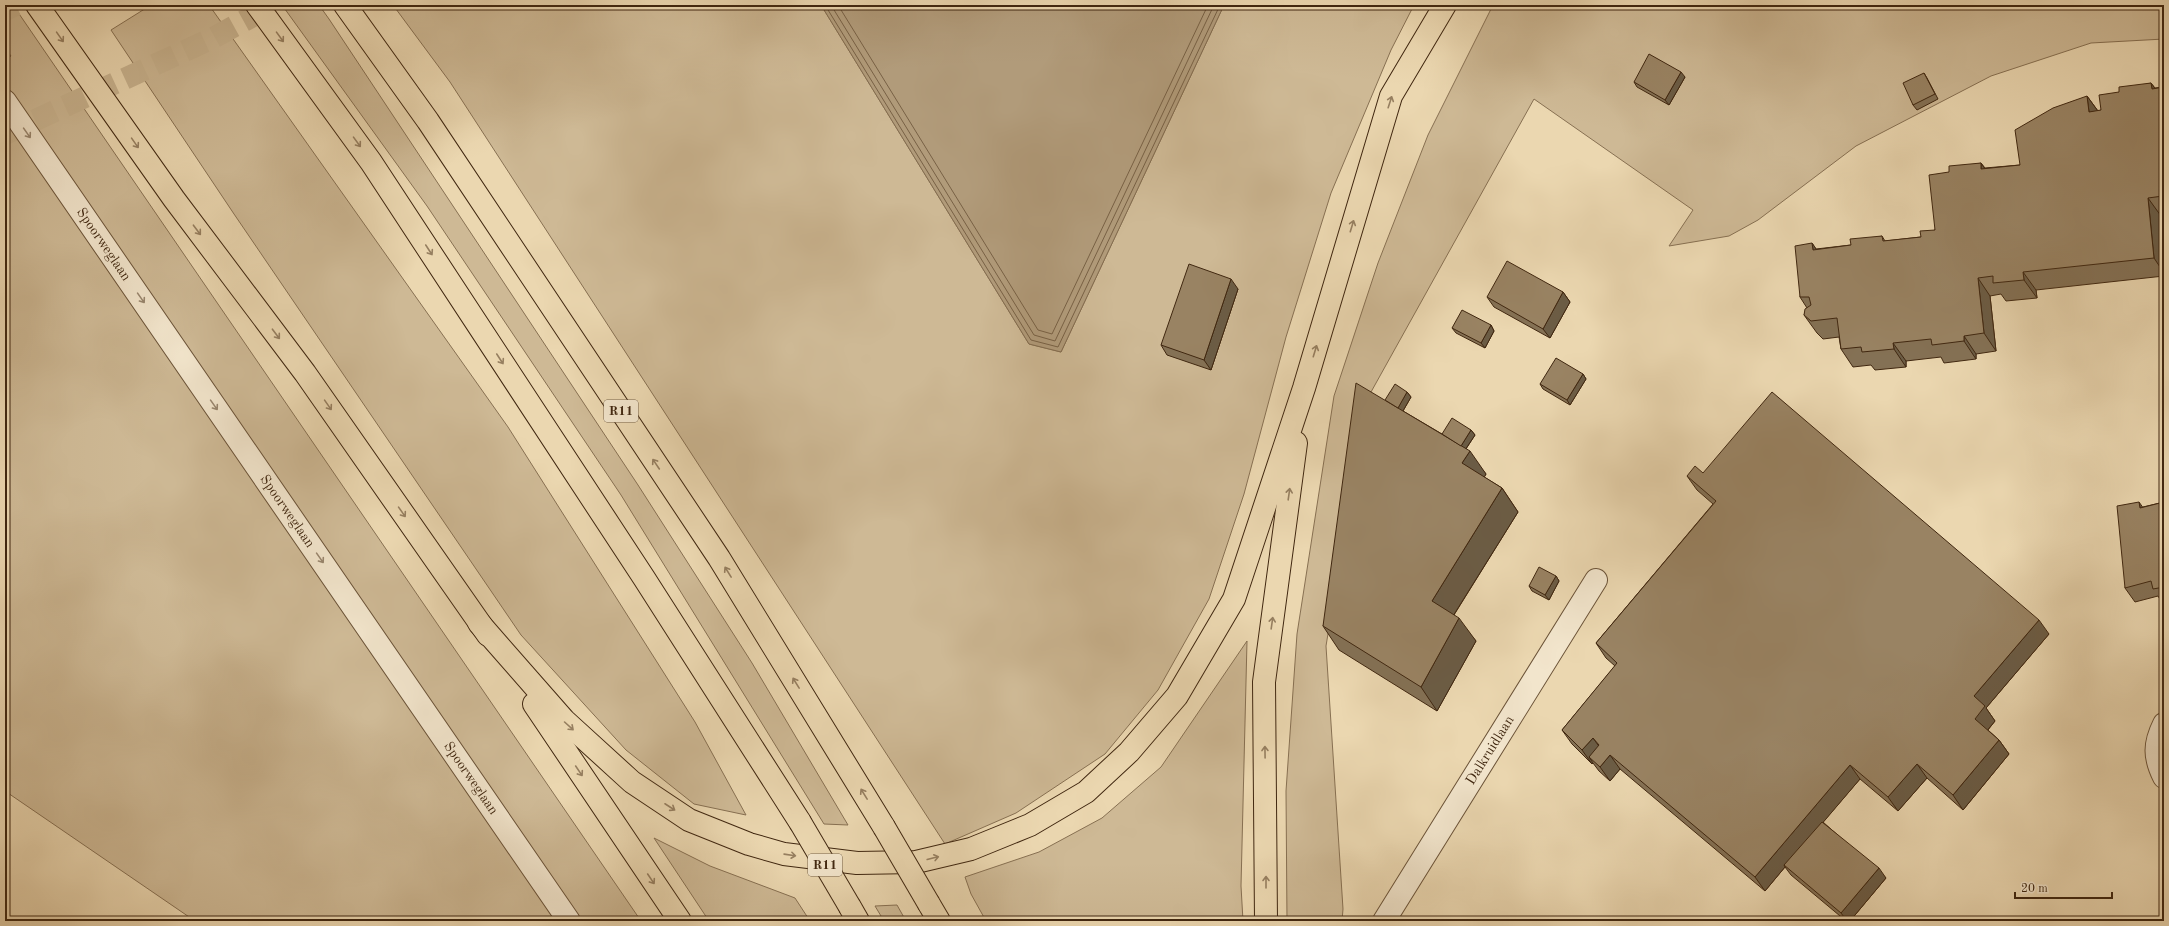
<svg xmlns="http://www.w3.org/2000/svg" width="2169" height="926" font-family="'Old Standard TT',serif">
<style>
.green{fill:#ceb995;stroke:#877052}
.water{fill:#b19b7a;stroke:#846d50}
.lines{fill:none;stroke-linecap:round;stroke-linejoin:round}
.shore{stroke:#786145;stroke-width:1}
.highway-tunnel{stroke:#c9b490;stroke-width:22;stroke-dasharray:22 11;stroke-linecap:butt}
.street-casing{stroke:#6b5338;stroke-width:24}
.highway-casing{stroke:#402710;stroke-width:24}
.street{stroke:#f2e5cc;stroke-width:22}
.highway{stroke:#ebd7b0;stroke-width:22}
.highway-bridge-casing{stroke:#402710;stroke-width:24;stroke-linecap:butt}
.highway-bridge{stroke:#ebd7b0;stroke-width:22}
.wall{fill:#847155;stroke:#402710}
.shaded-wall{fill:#6b5c45;stroke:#402710}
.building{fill:#998363;stroke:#402710}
.oneway{stroke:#967f60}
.oneway2{stroke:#99866e}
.labels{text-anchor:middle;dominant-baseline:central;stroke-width:4;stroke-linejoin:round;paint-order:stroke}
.shield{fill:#f2e5cc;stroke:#756048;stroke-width:1}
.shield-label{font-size:13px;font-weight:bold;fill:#402710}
.street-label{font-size:14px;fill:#402710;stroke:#f2e5cc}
</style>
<rect width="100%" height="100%" fill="#ebd7b0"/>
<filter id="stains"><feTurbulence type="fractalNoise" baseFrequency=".005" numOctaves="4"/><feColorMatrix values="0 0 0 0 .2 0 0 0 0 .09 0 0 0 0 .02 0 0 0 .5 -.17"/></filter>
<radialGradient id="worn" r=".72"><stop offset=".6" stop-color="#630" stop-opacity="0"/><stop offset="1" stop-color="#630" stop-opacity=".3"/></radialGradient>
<g class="green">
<polygon points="5,5 13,5 641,921 195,921 5,791 5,60 11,56 5,48"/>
<polygon points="151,5 209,5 508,427 695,722 746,815 694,804 626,750 521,635 234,214 111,30"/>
<polygon points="282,5 319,5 329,19 638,485 752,663 848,825 824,824 621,495 427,206"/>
<polygon points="393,5 821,5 1029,344 1061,352 1224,5 1414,5 1391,50 1331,193 1286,337 1244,494 1209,599 1158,690 1105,754 1016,813 945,844 450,82"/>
<polygon points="1493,5 2164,5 2164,39 2091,43 1991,76 1856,146 1758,220 1729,236 1669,246 1693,210 1534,99 1366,401 1326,646 1343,909 1342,921 1287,921 1286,791 1297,634 1334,396 1378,263 1428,135"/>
<polygon points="1247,641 1241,886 1243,921 986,921 971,894 965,877 1039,852 1102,818 1161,767"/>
<polygon points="654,838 710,866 795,898 810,921 709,921"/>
<polygon points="897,905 906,921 884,921 875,906"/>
</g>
<polygon class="water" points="821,5 1224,5 1061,352 1029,344"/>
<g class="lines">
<g class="shore">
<polyline points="825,5 1031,340 1058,347 1220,5"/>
<polyline points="831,5 1034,335 1055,341 1214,5"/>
<polyline points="838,5 1038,330 1052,334 1208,5"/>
</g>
<g class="highway-tunnel">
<polyline points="5,10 16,5"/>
<polyline points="5,134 213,38 273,5"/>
</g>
<g class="street-casing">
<g id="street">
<path id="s1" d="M5,101L569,921"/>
<path d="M2164,724C2154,744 2154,757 2164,777"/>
<path id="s2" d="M1384,921L1596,580"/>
</g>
</g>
<g class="highway-casing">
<g id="highway">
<polyline points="37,5 174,199 305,373 488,635"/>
<polyline points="257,5 371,162 644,578 800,822"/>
<polyline points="345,5 428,121 719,558 884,827"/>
<polyline points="479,623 564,720 632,782 689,820 749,844 784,854 857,863 916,862 971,849 1030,825 1086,792 1129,752 1177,696 1234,599 1304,388 1391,96 1445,5"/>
<polyline points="534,704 680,921"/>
<polyline points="929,904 939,921"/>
<polyline points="850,907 858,921"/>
<polyline points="1266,921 1264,682 1296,443"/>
</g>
</g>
<use href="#street" class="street"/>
<use href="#highway" class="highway"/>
<g class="highway-bridge-casing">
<g id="highway-bridge">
<polyline points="800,822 850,907"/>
<polyline points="884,827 929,904"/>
</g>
</g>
<use href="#highway-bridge" class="highway-bridge"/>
</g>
<g class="wall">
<polygon points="1924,73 1927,78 1938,99 1917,110 1913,105"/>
<polygon points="1685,77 1669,105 1637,87 1634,82"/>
<polygon points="2151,83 2155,88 2164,87 2164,215 2161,216 2164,253 2164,276 2036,290 2037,298 2006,301 2001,294 1990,296 1996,351 1976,354 1976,359 1944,363 1941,357 1906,361 1906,367 1875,370 1871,365 1853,367 1841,349 1839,337 1823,339 1817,333 1804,315 1807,308 1800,297 1812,243 1816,249 1851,245 1882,236 1885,241 1921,237 1935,230 1949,172 1981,163 1985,168 2020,165 2087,96 2098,111 2101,110 2119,92"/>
<polygon points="1238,289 1211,370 1167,355 1161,345"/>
<polygon points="1563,292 1570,302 1550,338 1494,307 1487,297"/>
<polygon points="1491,325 1494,331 1485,348 1456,333 1452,328"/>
<polygon points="1583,374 1586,379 1570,405 1543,389 1540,384"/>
<polygon points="1407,392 1411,397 1403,411 1442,434 1471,430 1475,435 1466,449 1486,474 1484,477 1502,488 1518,512 1454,615 1476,641 1437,711 1339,650 1323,626"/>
<polygon points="1703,473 2049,634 1986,708 1995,721 1988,730 1999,740 2009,754 1963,810 1927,778 1898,811 1860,779 1823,822 1886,878 1850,921 1846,921 1791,875 1785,867 1765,891 1620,769 1610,781 1599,771 1593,763 1592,764 1572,744 1562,730 1615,666 1606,658 1596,643 1713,504 1697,490 1687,476"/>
<polygon points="2164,502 2164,603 2163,604 2158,596 2135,602 2125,588 2143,507"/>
<polygon points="1556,576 1559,581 1549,600 1532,591 1529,586"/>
</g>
<g class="shaded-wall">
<polygon points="1681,72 1685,77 1669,105 1665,100"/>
<polygon points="2151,83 2164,101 2152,89"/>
<polygon points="2087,96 2100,114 2089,112"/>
<polygon points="1981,163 1993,181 1981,169"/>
<polygon points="2148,198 2161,216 2164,253 2164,273 2154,258"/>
<polygon points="1812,243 1824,261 1813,250"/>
<polygon points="2023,272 2036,290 2037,298 2024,280"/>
<polygon points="1978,278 1990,296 1996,351 1984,333"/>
<polygon points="1231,279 1238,289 1211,370 1204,360"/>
<polygon points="1563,292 1570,302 1550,338 1543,329"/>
<polygon points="1491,325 1494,331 1485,348 1481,343"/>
<polygon points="1964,336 1976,354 1976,359 1964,341"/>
<polygon points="1893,343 1906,361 1906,367 1894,349"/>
<polygon points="1583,374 1586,379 1570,405 1567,400"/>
<polygon points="1407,392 1411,397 1400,416 1396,411"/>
<polygon points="1471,430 1475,435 1465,450 1461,446"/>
<polygon points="1470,451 1486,474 1479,487 1462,463"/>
<polygon points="1502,488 1518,512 1448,624 1432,601"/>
<polygon points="2139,502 2149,516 2140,508"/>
<polygon points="1556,576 1559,581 1549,600 1545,595"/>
<polygon points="1459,618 1476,641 1437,711 1421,687"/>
<polygon points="2039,620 2049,634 1986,708 1995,721 1985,733 1975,719 1974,696"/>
<polygon points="1593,738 1603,752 1589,757 1593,763 1592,764 1582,750"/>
<polygon points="1999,740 2009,754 1963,810 1953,795"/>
<polygon points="1610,755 1620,769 1610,781 1600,767"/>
<polygon points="1917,764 1927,778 1898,811 1888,797"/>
<polygon points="1850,765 1860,779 1786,866 1784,865 1785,867 1765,891 1755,877"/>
<polygon points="1879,868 1886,878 1850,921 1847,921 1841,913"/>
</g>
<g class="building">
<polygon points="1649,54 1681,72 1665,100 1634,82"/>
<polygon points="1924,73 1935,94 1913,105 1903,83"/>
<polygon points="2151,83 2152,89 2164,87 2164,190 2163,190 2163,196 2148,198 2154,258 2023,272 2024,280 1993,283 1993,276 1978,278 1984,333 1964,336 1964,341 1932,345 1931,339 1893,343 1894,349 1862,352 1861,347 1841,349 1837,318 1811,321 1804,315 1805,309 1811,305 1809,297 1800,297 1795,246 1812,243 1813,250 1851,245 1850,239 1882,236 1883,241 1921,237 1920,231 1935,230 1929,175 1949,172 1949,166 1981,163 1981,169 2020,165 2015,130 2053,108 2087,96 2089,112 2101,110 2099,95 2119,92 2119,87"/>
<polygon points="1507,261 1563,292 1543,329 1487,297"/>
<polygon points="1189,264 1231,279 1204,360 1161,345"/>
<polygon points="1462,310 1491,325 1481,343 1452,328"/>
<polygon points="1556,358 1583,374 1567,400 1540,384"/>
<polygon points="1356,383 1470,451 1462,463 1502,488 1432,601 1459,618 1421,687 1323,626"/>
<polygon points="1395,384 1407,392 1398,408 1385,400"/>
<polygon points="1772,392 2039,620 1974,696 1985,706 1975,719 1999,740 1953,795 1917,764 1888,797 1850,765 1755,877 1610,755 1600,767 1589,757 1599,745 1593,738 1582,750 1562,730 1617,663 1596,643 1716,501 1687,476 1695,466 1703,473"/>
<polygon points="1452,418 1471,430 1461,446 1442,434"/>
<polygon points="2139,502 2140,508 2164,502 2164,587 2153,589 2151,581 2125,588 2117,506"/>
<polygon points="1539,567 1556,576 1545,595 1529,586"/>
<polygon points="1822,822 1879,868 1841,913 1784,865"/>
</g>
<defs><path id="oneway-shaft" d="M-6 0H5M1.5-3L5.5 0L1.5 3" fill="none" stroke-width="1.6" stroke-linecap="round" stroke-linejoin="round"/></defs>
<g class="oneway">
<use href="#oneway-shaft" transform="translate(60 37) rotate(55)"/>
<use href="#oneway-shaft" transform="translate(280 37) rotate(54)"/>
<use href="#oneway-shaft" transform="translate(1390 102) rotate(-72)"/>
<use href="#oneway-shaft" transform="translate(357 142) rotate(54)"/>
<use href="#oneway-shaft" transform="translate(135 143) rotate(55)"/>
<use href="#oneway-shaft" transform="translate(1352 226) rotate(-73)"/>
<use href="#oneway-shaft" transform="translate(197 230) rotate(53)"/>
<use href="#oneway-shaft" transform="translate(429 250) rotate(57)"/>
<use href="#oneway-shaft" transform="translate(276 334) rotate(53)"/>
<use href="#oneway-shaft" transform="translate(1315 351) rotate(-73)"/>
<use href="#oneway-shaft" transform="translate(500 359) rotate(57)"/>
<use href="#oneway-shaft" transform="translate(328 405) rotate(55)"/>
<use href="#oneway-shaft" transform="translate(656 464) rotate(-124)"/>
<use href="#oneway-shaft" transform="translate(1289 494) rotate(-82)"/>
<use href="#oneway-shaft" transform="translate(402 512) rotate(55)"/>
<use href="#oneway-shaft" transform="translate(728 572) rotate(-122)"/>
<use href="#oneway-shaft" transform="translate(1272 623) rotate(-82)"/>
<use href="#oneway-shaft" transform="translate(796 683) rotate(-122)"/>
<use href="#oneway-shaft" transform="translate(569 726) rotate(42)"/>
<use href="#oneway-shaft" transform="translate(1265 752) rotate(-91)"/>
<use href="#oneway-shaft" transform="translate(579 771) rotate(56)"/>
<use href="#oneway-shaft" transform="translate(864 794) rotate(-122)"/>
<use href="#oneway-shaft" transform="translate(670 807) rotate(33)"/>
<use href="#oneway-shaft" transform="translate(790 855) rotate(8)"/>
<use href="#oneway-shaft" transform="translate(933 858) rotate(-14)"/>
<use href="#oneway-shaft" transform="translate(651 879) rotate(56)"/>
<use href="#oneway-shaft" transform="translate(1266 882) rotate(-90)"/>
</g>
<g class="oneway2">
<use href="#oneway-shaft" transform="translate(27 133) rotate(55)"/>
<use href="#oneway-shaft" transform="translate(141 298) rotate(55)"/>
<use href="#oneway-shaft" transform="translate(214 405) rotate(55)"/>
<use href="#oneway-shaft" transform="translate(320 558) rotate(55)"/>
</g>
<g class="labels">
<g class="shield">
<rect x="604" y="400" width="34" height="22" rx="3"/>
<rect x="808" y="854" width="34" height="22" rx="3"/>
</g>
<g class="shield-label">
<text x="621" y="411">R11</text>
<text x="825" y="865">R11</text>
</g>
<g class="street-label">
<text stroke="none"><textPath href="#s1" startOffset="174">Spoorweglaan</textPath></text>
<text stroke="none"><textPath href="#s1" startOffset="498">Spoorweglaan</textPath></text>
<text stroke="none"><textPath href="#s2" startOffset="201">Dalkruidlaan</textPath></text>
<text stroke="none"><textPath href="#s1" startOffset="822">Spoorweglaan</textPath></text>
</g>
</g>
<rect width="2169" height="926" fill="none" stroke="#ebd7b0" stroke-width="20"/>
<rect x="6" y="6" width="2157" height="914" fill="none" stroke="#402710" stroke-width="2"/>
<rect x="10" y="10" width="2149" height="906" fill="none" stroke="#402710"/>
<path d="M2015 892v6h97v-6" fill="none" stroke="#402710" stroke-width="2"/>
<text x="2021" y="892" font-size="12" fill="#402710" stroke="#f2e5cc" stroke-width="3" paint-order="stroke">20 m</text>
<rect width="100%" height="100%" filter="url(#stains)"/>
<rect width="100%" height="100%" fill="url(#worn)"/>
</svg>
